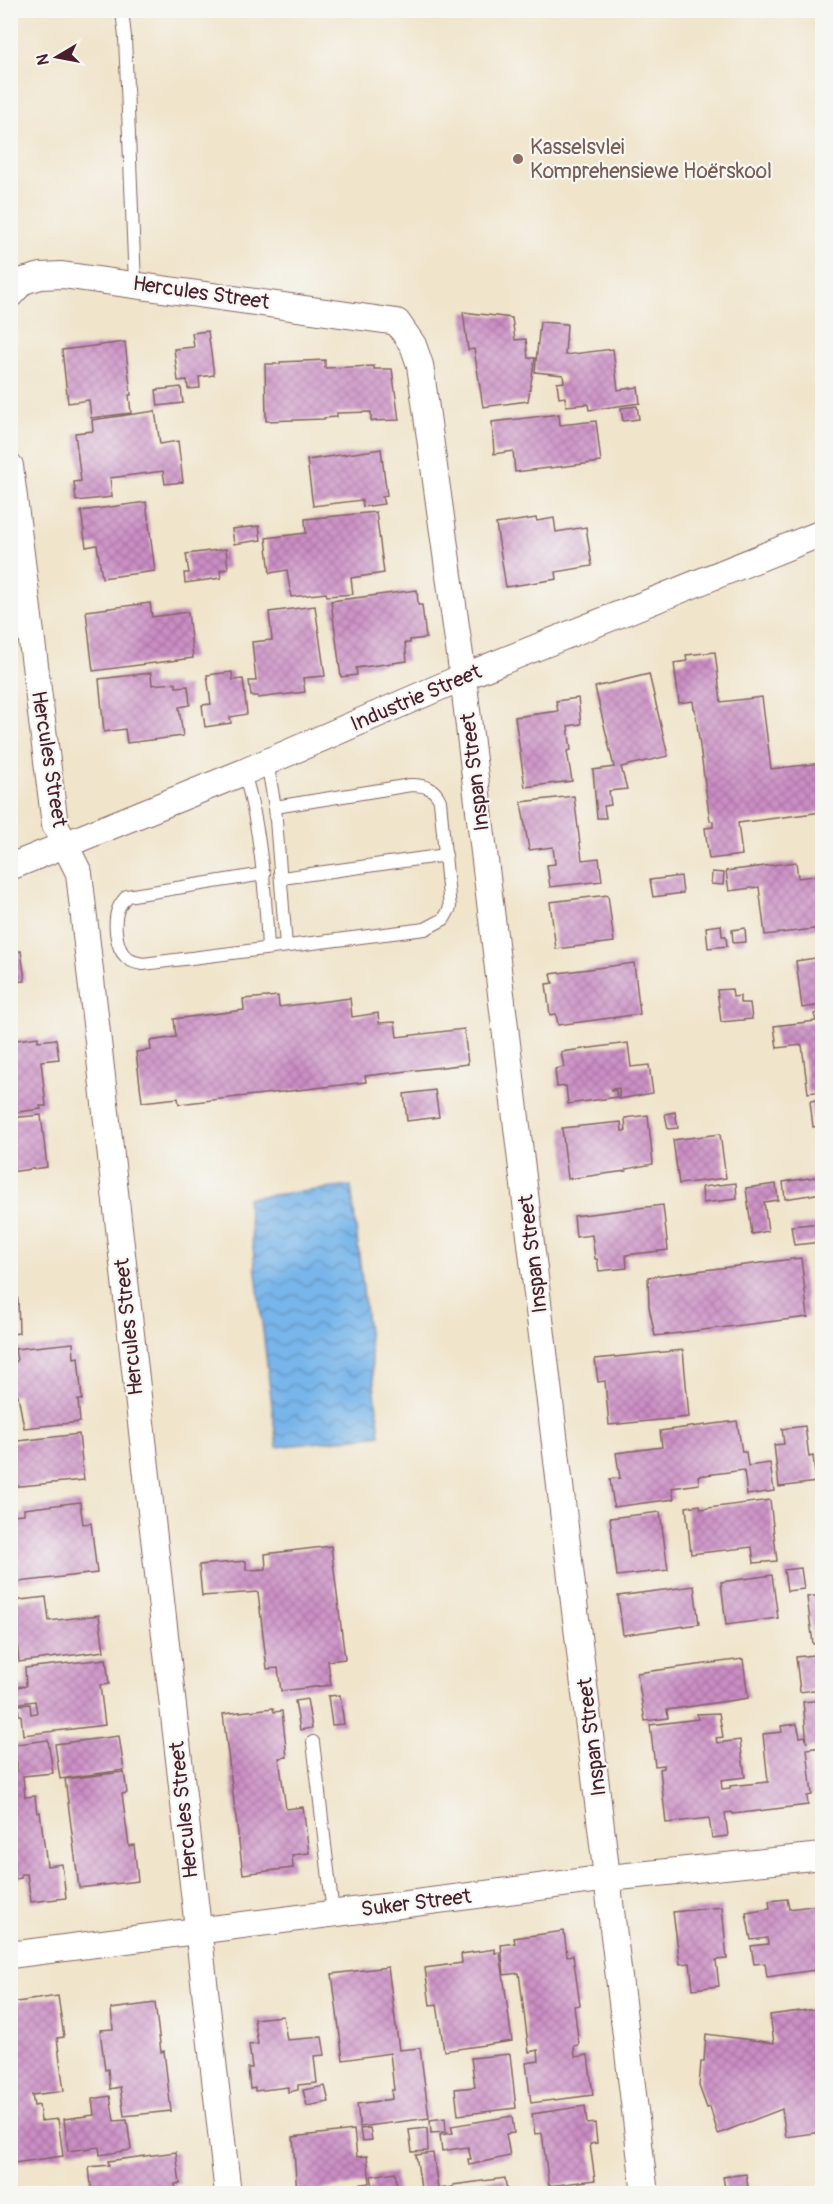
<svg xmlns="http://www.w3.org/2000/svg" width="833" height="2204" font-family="Pangolin,sans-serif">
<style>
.water{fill:url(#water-waves);stroke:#606a8a;stroke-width:1.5}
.building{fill:url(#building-cross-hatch)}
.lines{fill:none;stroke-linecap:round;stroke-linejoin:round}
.lane-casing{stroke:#846463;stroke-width:14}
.street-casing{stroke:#846463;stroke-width:28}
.lane{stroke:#fff;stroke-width:12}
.street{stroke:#fff;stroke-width:26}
.education-dot{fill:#8d6e63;stroke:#f6f6f2;stroke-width:2}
.labels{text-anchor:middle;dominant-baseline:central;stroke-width:4.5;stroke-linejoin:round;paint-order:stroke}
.education-label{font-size:21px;fill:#785e54;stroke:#f6f6f2;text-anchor:start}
.street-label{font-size:21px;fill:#4a1f2b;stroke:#f6f6f2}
</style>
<defs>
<pattern id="water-waves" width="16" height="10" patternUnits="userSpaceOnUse" patternTransform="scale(1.5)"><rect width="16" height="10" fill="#77b5ea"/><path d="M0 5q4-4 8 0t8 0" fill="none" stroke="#6493be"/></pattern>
<pattern id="building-cross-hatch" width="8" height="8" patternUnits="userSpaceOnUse" patternTransform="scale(1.5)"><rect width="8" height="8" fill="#cb8ec5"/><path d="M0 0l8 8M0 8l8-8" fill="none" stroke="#a773a0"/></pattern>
</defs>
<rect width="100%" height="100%" fill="#f6f6f2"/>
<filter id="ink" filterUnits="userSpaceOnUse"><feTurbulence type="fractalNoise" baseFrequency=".0167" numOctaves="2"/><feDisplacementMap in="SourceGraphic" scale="12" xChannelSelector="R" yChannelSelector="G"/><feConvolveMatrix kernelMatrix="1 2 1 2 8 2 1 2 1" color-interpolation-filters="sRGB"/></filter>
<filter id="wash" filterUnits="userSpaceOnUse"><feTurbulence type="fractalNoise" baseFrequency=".008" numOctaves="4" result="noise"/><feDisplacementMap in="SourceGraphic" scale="24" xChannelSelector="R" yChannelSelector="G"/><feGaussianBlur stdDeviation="1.35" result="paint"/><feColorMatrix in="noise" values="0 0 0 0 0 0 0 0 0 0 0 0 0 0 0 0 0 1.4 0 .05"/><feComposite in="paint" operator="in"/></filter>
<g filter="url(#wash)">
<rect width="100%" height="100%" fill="#f0e4ca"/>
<polygon class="water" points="351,1186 380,1435 277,1447 247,1198"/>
<g id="blocks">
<g class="building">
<polygon points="463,312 512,318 515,340 526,339 528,358 535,358 528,401 483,407 474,349 468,350"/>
<polygon points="540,322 567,324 565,355 613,349 618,390 638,387 640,403 589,410 588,404 566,406 565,397 559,398 557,383 564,382 563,375 535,372"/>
<polygon points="208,331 214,375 199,377 200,388 188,389 187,380 178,381 174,349 194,347 192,333"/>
<polygon points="125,342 131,395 129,395 131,413 91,418 89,400 68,403 62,350"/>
<polygon points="325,360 325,368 374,366 374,369 392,369 399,420 371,421 371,412 337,413 337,417 324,418 324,419 266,421 265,364 280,364 280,362"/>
<polygon points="181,387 183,403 158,406 156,390"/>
<polygon points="637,406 639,419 623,421 621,408"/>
<polygon points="155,411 160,444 178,441 183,482 165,484 163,471 110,478 112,497 76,501 74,482 81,481 75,433 93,431 92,420"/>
<polygon points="559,414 560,425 596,421 601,462 515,472 513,451 494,454 492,422"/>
<polygon points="381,449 387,496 382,497 384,504 363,507 362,500 313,506 307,460"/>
<polygon points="146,502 155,571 102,578 97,545 86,547 81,511"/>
<polygon points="376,512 384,573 351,578 353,594 327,596 326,593 291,597 287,570 270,573 266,538 306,533 305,519"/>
<polygon points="536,518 537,521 554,518 556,532 586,527 592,566 556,572 557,579 506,587 496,524"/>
<polygon points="259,526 261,540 234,544 232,529"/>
<polygon points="226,549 228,569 220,570 221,578 185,583 184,573 189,573 186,554"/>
<polygon points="417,590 418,605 422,605 426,638 410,640 410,643 405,643 407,661 356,668 357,675 341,677 331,601"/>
<polygon points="150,603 152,617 188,612 193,658 93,671 86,611"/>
<polygon points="315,606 325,676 303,678 305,692 258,698 258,696 251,696 249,681 256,681 252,642 272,640 269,612"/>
<polygon points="715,652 721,702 762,697 771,769 822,763 822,812 738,823 742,855 709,859 705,828 713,827 713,821 710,821 695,709 694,709 693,701 679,703 674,663 687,661 686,655"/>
<polygon points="232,672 233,680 243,679 247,714 230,717 231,723 205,727 202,705 211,704 207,675"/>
<polygon points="151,673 152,685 176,683 176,687 188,686 190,705 179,707 183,736 127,743 125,729 104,732 99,679"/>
<polygon points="649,674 668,756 621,767 627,789 609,791 611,805 604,806 606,818 597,818 593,770 614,767 595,687"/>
<polygon points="578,698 581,724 568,726 571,750 567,751 572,781 525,787 515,717 558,711 556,701"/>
<polygon points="574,796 582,860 599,858 602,881 550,887 547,865 555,864 553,847 529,850 521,802"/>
<polygon points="796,862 798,878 822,875 822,928 765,935 759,887 729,891 726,871"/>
<polygon points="712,872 724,873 723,885 711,884"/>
<polygon points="681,876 683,893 653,897 650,880"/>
<polygon points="608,895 614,942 556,949 550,902"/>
<polygon points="721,925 722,936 726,936 727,946 708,948 706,927"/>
<polygon points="745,928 746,942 733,943 732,930"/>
<polygon points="21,951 25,981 10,982 10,952"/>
<polygon points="822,957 822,1005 802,1008 796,961"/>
<polygon points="634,963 640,1014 558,1025 556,1014 550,1015 546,984 553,983 551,974"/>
<polygon points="10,984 16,1013 12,1014 15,1031 10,1031"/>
<polygon points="732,989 733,997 740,996 740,1003 750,1003 752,1019 721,1022 717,990"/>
<polygon points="278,996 279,1007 350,998 352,1017 378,1013 379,1023 395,1022 397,1037 464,1029 468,1064 365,1076 366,1082 179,1104 178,1098 142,1102 136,1052 151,1050 150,1041 176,1037 174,1019 244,1010 243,999"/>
<polygon points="822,1012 822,1091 808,1093 802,1045 777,1048 774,1026 816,1021 814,1014"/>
<polygon points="38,1037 38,1041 56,1039 59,1059 41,1061 46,1106 40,1106 41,1109 10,1113 10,1041"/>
<polygon points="628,1043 631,1067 649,1065 653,1093 619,1099 619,1088 611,1089 611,1091 616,1090 617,1097 568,1104 566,1086 557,1087 555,1069 564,1067 561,1052"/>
<polygon points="435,1090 439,1117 407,1121 404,1094"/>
<polygon points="822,1099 822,1126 813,1127 810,1101"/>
<polygon points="675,1112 678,1128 668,1129 665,1114"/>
<polygon points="41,1115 47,1167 10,1172 10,1118"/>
<polygon points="648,1115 653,1164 626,1169 626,1171 568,1179 562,1128 621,1122 622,1131 626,1131 625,1118"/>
<polygon points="720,1134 726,1178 679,1184 673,1140"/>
<polygon points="822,1176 822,1193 785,1199 783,1182"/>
<polygon points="736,1183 737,1199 703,1203 702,1187"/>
<polygon points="776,1184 778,1200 764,1202 768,1231 752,1234 746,1188"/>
<polygon points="663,1205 668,1250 626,1255 627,1268 599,1271 597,1259 595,1259 592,1235 576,1237 574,1216"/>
<polygon points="822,1223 822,1242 794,1245 791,1226"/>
<polygon points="801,1258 808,1317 655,1336 649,1307 648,1277"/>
<polygon points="10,1273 18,1300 19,1333 12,1334 14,1350 10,1350"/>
<polygon points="73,1343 74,1358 78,1357 82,1400 78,1400 80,1422 24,1428 18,1395 10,1396 10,1364 17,1361 15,1349"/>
<polygon points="683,1350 689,1417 609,1425 605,1381 598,1382 595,1359"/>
<polygon points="737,1421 742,1452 746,1452 748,1466 770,1463 774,1491 747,1495 744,1470 698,1476 699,1484 672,1488 674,1499 614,1507 610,1479 620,1478 616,1453 662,1447 660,1431"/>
<polygon points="805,1426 809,1457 813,1456 816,1482 779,1487 774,1445 784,1444 782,1429"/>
<polygon points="79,1434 84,1480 10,1487 10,1442"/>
<polygon points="770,1500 777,1561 754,1563 752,1547 691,1554 686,1507 700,1505 701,1509"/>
<polygon points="80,1502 83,1524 91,1523 97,1573 10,1583 10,1515 24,1514 24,1509"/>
<polygon points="660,1512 668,1570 617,1576 610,1518"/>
<polygon points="331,1546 345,1659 328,1661 331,1685 281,1691 278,1668 267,1669 258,1592 202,1596 199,1565 246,1561 246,1570 266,1569 265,1554"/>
<polygon points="801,1568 804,1589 787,1591 784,1570"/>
<polygon points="772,1575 778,1618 726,1625 721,1582"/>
<polygon points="694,1586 699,1624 623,1635 618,1596"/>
<polygon points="822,1595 822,1643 813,1644 807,1597"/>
<polygon points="46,1597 49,1621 99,1615 104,1651 19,1662 12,1601"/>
<polygon points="822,1654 822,1689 800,1692 796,1657"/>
<polygon points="106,1659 109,1684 100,1685 105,1725 23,1735 21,1715 19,1715 18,1705 30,1704 31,1714 37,1713 35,1701 13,1704 11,1687 26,1686 25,1668"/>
<polygon points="743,1659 748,1698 667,1710 668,1718 645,1721 637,1673"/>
<polygon points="340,1695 344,1724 332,1725 328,1696"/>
<polygon points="307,1699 312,1728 300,1730 295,1701"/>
<polygon points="822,1700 822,1747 807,1749 812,1795 807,1796 808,1805 733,1814 732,1812 725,1813 728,1836 712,1838 709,1818 666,1823 660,1769 664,1768 664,1765 655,1766 650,1725 698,1719 697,1714 719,1713 723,1737 716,1738 717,1743 740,1740 745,1777 721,1780 722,1789 730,1788 730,1786 768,1782 763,1734 782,1732 781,1726 797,1724 800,1737 805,1736 807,1743 803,1702"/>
<polygon points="273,1708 274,1712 282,1711 287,1757 279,1758 286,1809 303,1807 309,1853 292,1855 293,1868 243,1874 223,1714"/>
<polygon points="119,1736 124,1770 60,1779 55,1744"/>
<polygon points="48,1740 53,1773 23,1776 25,1797 35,1796 37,1813 40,1812 47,1866 62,1864 66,1898 31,1902 27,1874 21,1874 21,1878 10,1880 10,1772 17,1771 17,1763 10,1763 10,1745"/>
<polygon points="124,1772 127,1793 122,1794 129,1846 134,1845 138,1881 79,1888 65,1779"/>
<polygon points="787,1899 789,1909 819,1905 822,1927 822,1969 767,1977 765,1963 754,1964 751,1946 768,1944 767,1938 751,1940 746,1913 770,1909 769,1901"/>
<polygon points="722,1907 727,1959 716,1960 719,1986 693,1989 690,1963 680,1964 673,1912"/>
<polygon points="564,1931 567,1956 573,1955 580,2005 574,2006 579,2045 574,2046 575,2057 588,2055 593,2095 531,2103 526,2063 539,2061 538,2050 529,2052 519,1973 504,1975 501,1945 515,1943 514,1938"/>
<polygon points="495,1949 495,1953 500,1952 512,2041 444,2051 437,2004 430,2005 425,1968 462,1963 461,1954"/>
<polygon points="388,1967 399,2050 420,2048 429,2118 360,2127 357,2104 392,2099 391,2090 394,2090 390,2053 343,2060 332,1974"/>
<polygon points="58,1996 64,2037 57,2038 64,2091 32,2095 34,2106 39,2105 41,2121 58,2119 63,2156 14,2163 10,2143 10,2074 15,2074 10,2042 10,2003"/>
<polygon points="155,2003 161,2052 164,2051 171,2111 124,2116 120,2087 110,2089 108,2069 105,2070 100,2030 113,2029 111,2009"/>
<polygon points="822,2008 822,2132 786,2137 782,2109 718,2134 710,2107 707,2108 699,2086 701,2062 704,2062 706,2034 774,2043 770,2015"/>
<polygon points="283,2016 287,2040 322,2037 325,2055 314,2056 317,2083 298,2085 298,2090 288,2092 288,2087 255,2091 255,2088 250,2089 248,2068 252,2068 249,2045 258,2044 254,2019"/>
<polygon points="510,2054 516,2108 458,2115 455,2089 475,2087 471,2058"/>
<polygon points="325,2086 329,2102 307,2106 303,2090"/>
<polygon points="110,2096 114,2121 127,2120 131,2150 100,2155 99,2147 68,2151 64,2119 94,2115 92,2099"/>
<polygon points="585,2106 587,2124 595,2123 597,2143 590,2144 595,2180 549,2186 542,2133 535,2134 532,2114"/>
<polygon points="512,2116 514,2133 506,2134 510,2156 469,2165 468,2159 471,2159 468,2147 442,2151 440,2135 453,2133 451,2126"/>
<polygon points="445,2118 446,2132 431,2133 430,2120"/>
<polygon points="370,2128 372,2140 362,2141 360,2129"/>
<polygon points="427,2128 428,2151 412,2152 409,2130"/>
<polygon points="354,2130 357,2157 367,2156 370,2183 297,2193 293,2137"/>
<polygon points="176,2152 180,2184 175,2184 176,2192 171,2194 92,2194 89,2167 109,2165 108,2161"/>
<polygon points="433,2153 438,2189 453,2187 453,2185 505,2178 507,2194 422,2194 416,2155"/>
<polygon points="395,2172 398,2194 368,2194 368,2188 373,2187 371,2176"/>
<polygon points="746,2174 749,2194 726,2194 723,2177"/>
</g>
</g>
</g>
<g filter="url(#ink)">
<use href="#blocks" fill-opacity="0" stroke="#846463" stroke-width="1.5"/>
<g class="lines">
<g class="lane-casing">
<g id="lane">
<polyline points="122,10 125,37 135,284"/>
<polyline points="267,762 275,807 286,946"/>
<path d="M244,772C261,830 265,888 268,948"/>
<path d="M264,874L127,896C124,899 121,903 119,907C113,920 115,947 126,957C131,962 137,963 143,964L425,929L444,919L450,908L440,801C435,788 425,785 411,785L275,807"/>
<polyline points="282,878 446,855"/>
<polyline points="313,1742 333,1913"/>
</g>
</g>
<g class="street-casing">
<g id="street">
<polyline points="10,295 23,281 41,276 62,275 397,322 413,345 420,365 463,677 645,2194"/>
<polyline points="10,466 55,825 79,873 228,2194"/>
<polyline points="10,867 244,772 463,677 822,533"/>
<polyline points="10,1955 609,1878 822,1856"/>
</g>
</g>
<use href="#lane" class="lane"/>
<use href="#street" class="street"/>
</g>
</g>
<circle class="education-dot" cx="518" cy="159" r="6"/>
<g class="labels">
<g class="education-label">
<text x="530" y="147">Kasselsvlei<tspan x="530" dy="24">Komprehensiewe Hoërskool</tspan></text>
</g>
<g class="street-label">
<text transform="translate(201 293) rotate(8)">Hercules Street</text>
<text transform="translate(416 698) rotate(-23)">Industrie Street</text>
<text transform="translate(49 759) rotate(81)">Hercules Street</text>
<text transform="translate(475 772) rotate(-97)">Inspan Street</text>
<text transform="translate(533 1254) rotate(-97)">Inspan Street</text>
<text transform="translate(129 1327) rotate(-96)">Hercules Street</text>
<text transform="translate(592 1737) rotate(-97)">Inspan Street</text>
<text transform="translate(184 1810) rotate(-96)">Hercules Street</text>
<text transform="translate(416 1903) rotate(-7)">Suker Street</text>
</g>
</g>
<rect width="833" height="2204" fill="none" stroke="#f6f6f2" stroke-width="36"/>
<g transform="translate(57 57) rotate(260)" stroke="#f6f6f2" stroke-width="4.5" paint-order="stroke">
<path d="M0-4.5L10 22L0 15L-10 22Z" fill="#4a1f2b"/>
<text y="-9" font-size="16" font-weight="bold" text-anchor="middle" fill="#4a1f2b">N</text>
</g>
</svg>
